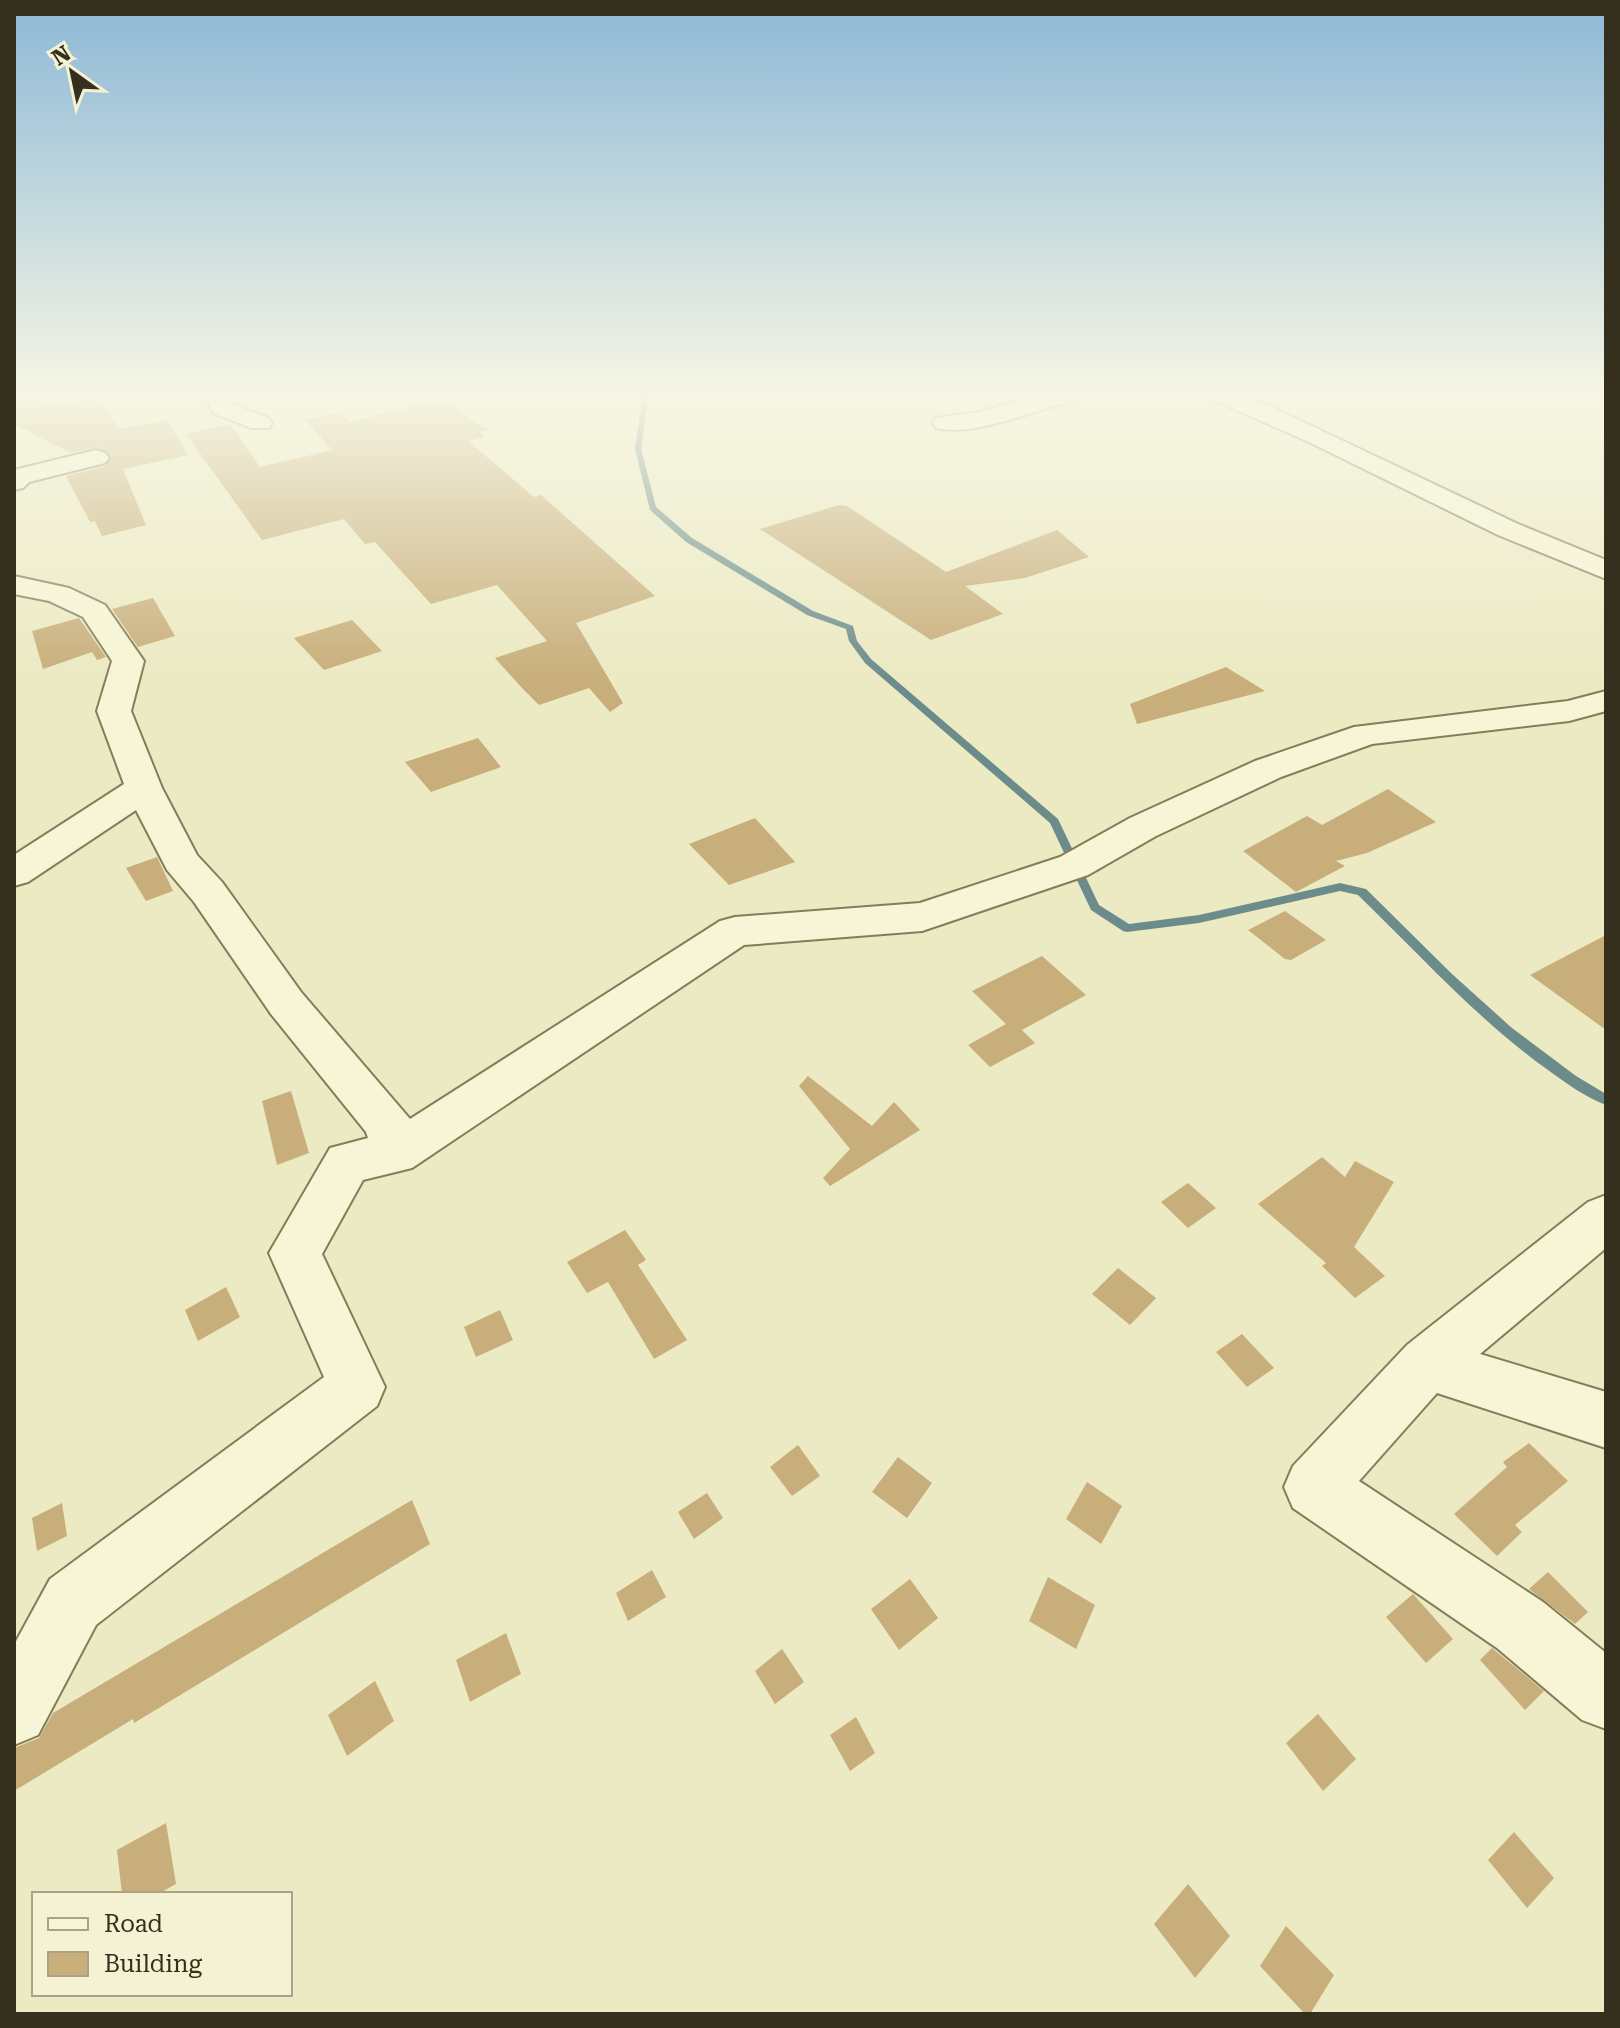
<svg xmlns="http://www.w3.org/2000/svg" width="1620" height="2028" font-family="'Roboto Serif',serif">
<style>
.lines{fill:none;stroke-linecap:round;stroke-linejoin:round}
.stream{fill:#6c8c8c;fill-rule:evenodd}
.building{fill:#c8ae7a}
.minor-casing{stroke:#857c5a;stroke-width:4}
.minor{fill:#f7f5d5;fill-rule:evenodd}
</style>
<rect width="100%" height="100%" fill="#eceac3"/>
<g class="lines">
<path class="stream" d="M638,395H646L648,398L641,449L656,507L692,538L813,611L853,626L857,641L871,659L1058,819L1099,905L1129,924L1199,915L1340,883L1366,889L1452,974L1512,1028L1576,1076L1606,1094V1105C1585,1097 1566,1083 1548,1070C1478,1020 1420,955 1358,895L1340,891L1199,923L1127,932L1123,931L1091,910L1050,823L865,663L849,641L846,629L807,615L686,542L650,510L635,449L642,399Z"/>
</g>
<g class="building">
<polygon points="14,395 37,395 44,407 98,396 118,429 167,420 188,455 123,469 146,525 102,536 95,521 90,522 66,476 106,466 111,456 97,447 71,453 14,424"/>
<polygon points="435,401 443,407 450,405 488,430 480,432 485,437 468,441 534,497 541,495 655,596 576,623 623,703 610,712 589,688 539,705 522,688 495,658 547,641 497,585 431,604 375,542 365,544 344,519 262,540 186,434 230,424 260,467 332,450 305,420 340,412 350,422"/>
<polygon points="839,505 847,506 946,572 1057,530 1089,557 1025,578 965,586 1003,614 931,640 760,529"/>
<polygon points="153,598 175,636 138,647 112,609"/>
<polygon points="79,618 106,657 97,660 92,652 43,669 32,631"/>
<polygon points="352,620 382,651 324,670 294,638"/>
<polygon points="1226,667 1265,691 1137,724 1130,704"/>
<polygon points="478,738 501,767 431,792 405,762"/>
<polygon points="1388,789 1436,822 1367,853 1336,861 1345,866 1296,892 1243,851 1307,816 1322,825"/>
<polygon points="755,818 795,862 729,885 689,844"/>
<polygon points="157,857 173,891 146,901 126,868"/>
<polygon points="1285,911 1326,940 1291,960 1285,959 1248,930"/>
<polygon points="1606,935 1606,1030 1530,975"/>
<polygon points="1042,956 1086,995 1022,1030 1035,1043 990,1067 968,1045 1006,1024 972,991"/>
<polygon points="808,1076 872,1126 894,1102 920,1130 830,1186 823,1178 850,1149 799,1086"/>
<polygon points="291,1091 309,1153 277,1165 262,1101"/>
<polygon points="1322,1157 1345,1177 1355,1161 1394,1182 1354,1247 1385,1276 1355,1298 1322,1266 1326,1263 1258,1204"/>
<polygon points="1188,1183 1216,1208 1188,1228 1161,1202"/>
<polygon points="625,1230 646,1260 638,1265 687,1340 654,1359 608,1282 587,1293 567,1262"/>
<polygon points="1118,1268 1156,1298 1130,1325 1092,1294"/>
<polygon points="226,1287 240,1317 198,1341 185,1310"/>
<polygon points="500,1310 513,1340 476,1357 464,1327"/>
<polygon points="1242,1334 1274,1368 1247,1387 1216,1352"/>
<polygon points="1529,1443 1568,1481 1515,1525 1522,1532 1497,1556 1454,1514 1507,1467 1503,1462"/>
<polygon points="798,1445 820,1476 792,1496 770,1467"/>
<polygon points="898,1457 932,1483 907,1518 872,1492"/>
<polygon points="1087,1482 1122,1506 1101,1544 1066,1519"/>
<polygon points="707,1493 723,1518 694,1539 678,1512"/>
<polygon points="412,1500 430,1544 134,1723 133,1719 14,1791 14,1748 39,1738 53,1713"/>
<polygon points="62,1503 67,1536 37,1551 32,1518"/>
<polygon points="652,1570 666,1597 628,1621 616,1593"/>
<polygon points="1548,1572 1588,1612 1575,1624 1529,1589"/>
<polygon points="1048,1577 1095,1605 1076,1649 1029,1621"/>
<polygon points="910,1579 938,1618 899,1650 871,1609"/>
<polygon points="1413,1594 1453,1639 1426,1663 1386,1617"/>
<polygon points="506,1633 521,1674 470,1702 456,1660"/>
<polygon points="1492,1648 1544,1691 1525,1710 1480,1660"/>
<polygon points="782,1649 804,1682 775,1704 755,1671"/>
<polygon points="375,1681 394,1721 347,1756 328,1715"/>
<polygon points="1318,1714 1356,1759 1323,1791 1286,1743"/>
<polygon points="856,1717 875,1753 850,1771 830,1735"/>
<polygon points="166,1823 176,1884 158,1894 122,1894 117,1850"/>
<polygon points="1514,1832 1554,1878 1527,1908 1488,1860"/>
<polygon points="1188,1884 1230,1936 1195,1978 1154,1924"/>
<polygon points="1286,1926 1334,1975 1310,2014 1305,2014 1260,1966"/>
</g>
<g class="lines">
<g class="minor-casing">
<g id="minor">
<polygon points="205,395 229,395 231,404 269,418 272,423 269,428 251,428 213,413"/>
<path d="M1038,395H1077L1074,400C1037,410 973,437 936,428L933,423L936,418L979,412Z"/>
<polygon points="1210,395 1242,395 1278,410 1518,524 1606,560 1606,579 1498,535 1309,442 1213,400"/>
<polygon points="96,450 105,453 109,458 105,463 29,482 23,488 14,490 14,470"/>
<polygon points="14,576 69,588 105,605 144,661 131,711 162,788 197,855 222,882 301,992 410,1119 720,921 735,917 920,903 1060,857 1130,818 1255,761 1354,727 1568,701 1606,691 1606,711 1569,721 1372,744 1281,777 1156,836 1088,875 922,931 744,945 412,1168 363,1180 322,1254 385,1387 377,1406 96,1625 38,1735 14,1745 14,1645 50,1579 324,1377 269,1253 330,1148 368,1138 366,1132 271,1014 194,902 167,870 136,810 28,882 14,886 14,855 124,784 97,711 112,661 83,617 49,601 14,594"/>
<polygon points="1606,1195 1606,1248 1480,1354 1606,1392 1606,1448 1437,1393 1359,1481 1543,1602 1606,1653 1606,1729 1582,1720 1497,1648 1293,1508 1284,1487 1293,1466 1407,1345 1588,1202"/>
</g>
</g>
<use href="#minor" class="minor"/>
</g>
<linearGradient id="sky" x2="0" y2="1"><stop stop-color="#8db8d7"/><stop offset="0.58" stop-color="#f6f6e4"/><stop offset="1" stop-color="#f6f6e4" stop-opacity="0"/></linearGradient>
<rect width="1620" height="679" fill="url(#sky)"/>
<rect width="1620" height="2028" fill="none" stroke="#352f1e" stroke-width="32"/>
<rect x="32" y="1892" width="260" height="104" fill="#f4f2d2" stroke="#a8a48a" stroke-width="2"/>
<rect x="48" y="1918" width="40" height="12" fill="#f7f5d5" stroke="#a8a48a" stroke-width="2"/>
<text x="104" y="1932" font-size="24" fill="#352f1e">Road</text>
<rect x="48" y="1952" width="40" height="24" fill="#c8ae7a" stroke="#a8a48a" stroke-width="2"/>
<text x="104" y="1972" font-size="24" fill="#352f1e">Building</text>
<g transform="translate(72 72) rotate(327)" stroke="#f4f2d2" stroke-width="6" paint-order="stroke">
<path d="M0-6L14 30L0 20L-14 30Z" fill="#352f1e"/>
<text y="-12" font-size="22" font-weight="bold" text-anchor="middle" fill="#352f1e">N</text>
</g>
</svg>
